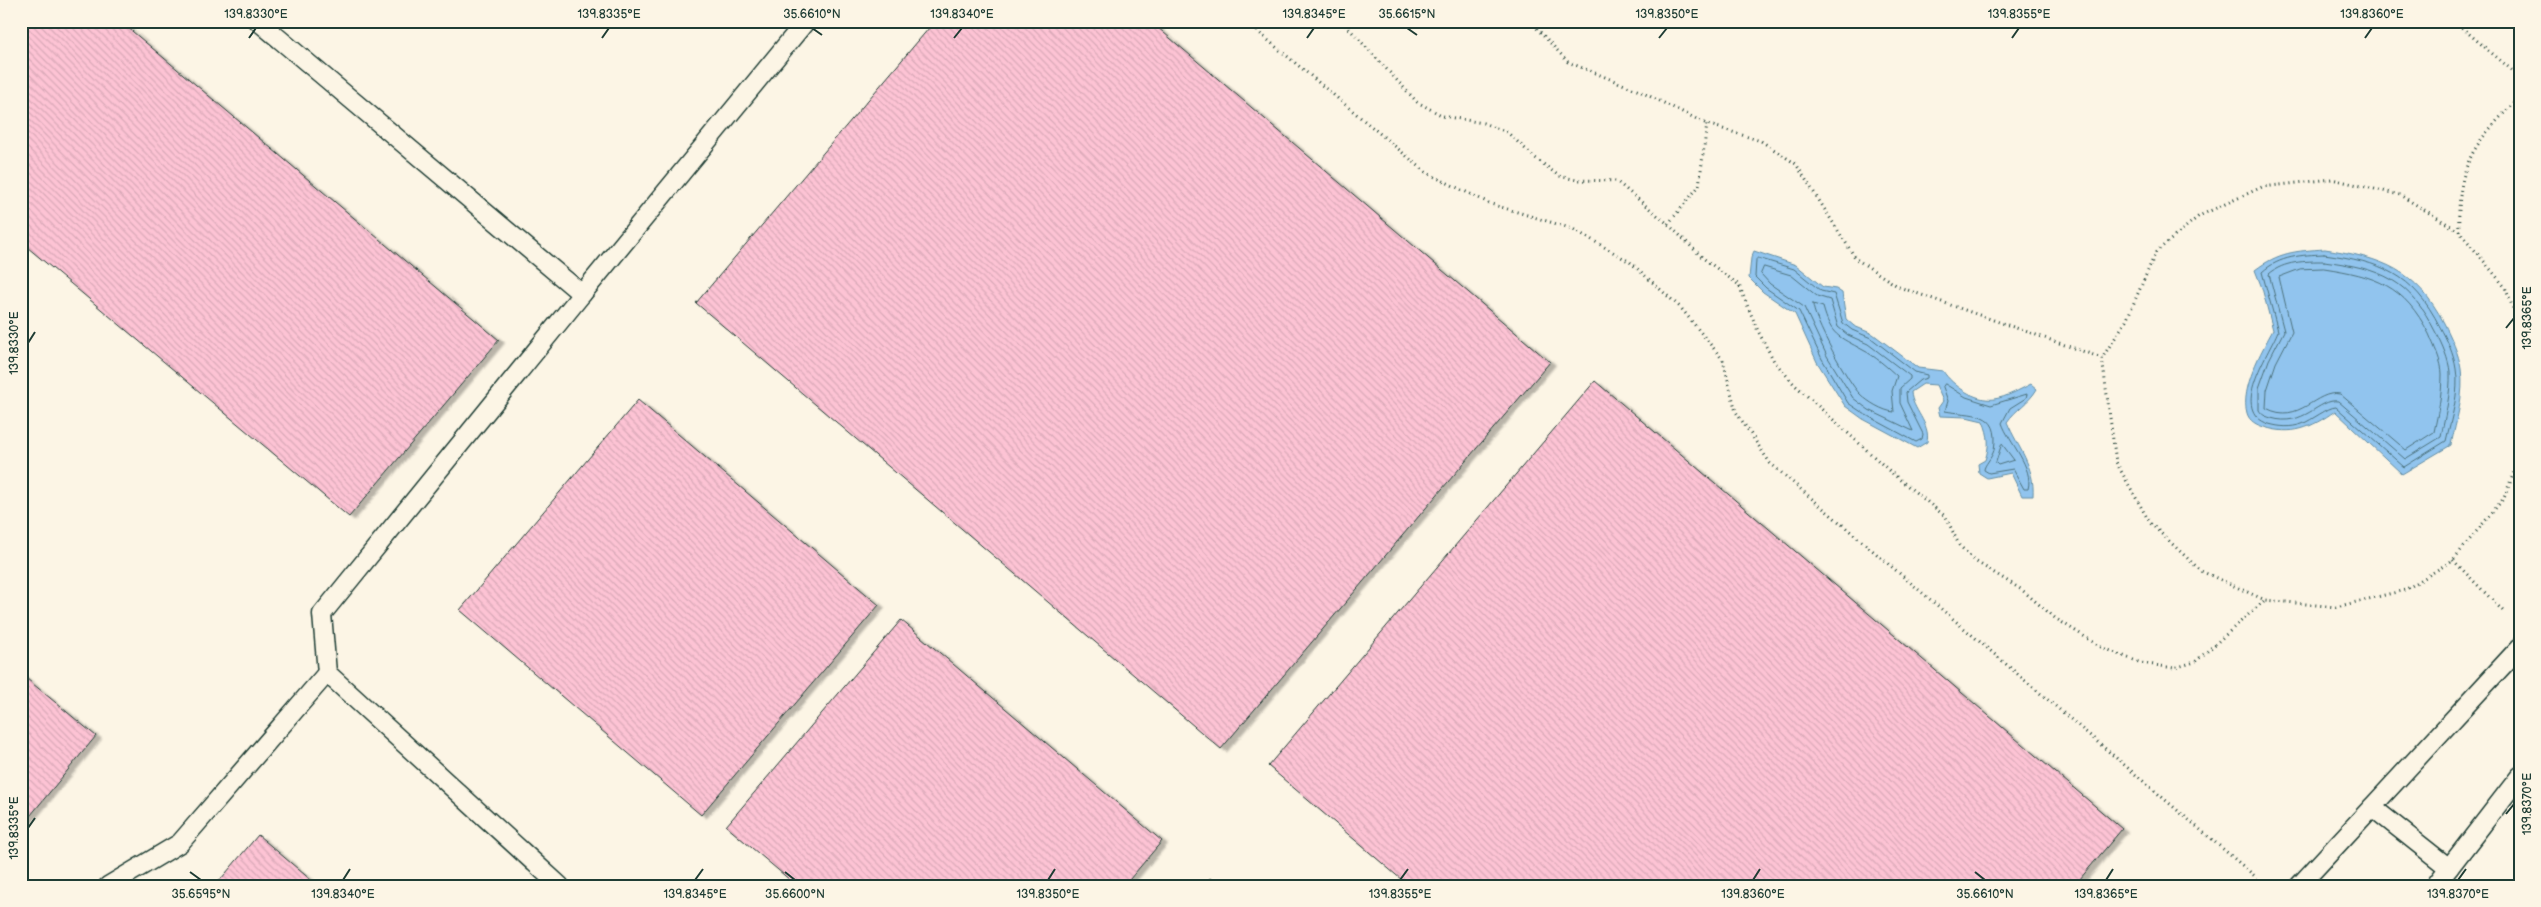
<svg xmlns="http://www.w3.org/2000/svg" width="2541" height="907" font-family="'Balsamiq Sans',sans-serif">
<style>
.water{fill:#91c4ee;stroke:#638ea4}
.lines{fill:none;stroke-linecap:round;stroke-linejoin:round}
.shore{stroke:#4d737e;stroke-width:1}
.building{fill:url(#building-back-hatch);stroke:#1f3d34;filter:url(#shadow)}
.lane-casing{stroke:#1f3d34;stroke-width:21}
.path{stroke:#1f3d34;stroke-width:3;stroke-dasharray:1 4;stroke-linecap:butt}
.lane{stroke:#fcf5e5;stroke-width:18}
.ticks{fill:none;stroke:#1f3d34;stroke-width:2}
.neatline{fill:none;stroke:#1f3d34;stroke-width:2}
.ticks-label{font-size:12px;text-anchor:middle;fill:#1f3d34}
</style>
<defs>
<pattern id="building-back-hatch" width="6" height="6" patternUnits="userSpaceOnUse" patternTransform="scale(1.25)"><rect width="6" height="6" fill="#fdc3d4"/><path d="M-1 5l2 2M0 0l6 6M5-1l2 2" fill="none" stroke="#d8a8b7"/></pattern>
<filter id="shadow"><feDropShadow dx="5.5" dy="3" stdDeviation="1" flood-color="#0004"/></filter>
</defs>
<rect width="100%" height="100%" fill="#fcf5e5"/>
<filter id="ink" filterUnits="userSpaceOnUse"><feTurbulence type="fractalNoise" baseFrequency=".02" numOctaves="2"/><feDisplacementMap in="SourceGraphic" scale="10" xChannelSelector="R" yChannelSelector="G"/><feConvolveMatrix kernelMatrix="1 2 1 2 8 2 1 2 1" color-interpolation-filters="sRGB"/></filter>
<g filter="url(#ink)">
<g class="water">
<path d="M2325,249C2382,258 2416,269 2444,323C2451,337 2459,354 2461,369C2465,394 2456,421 2451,445L2402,474L2335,411C2311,428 2292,436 2264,427C2257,425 2249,421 2247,413C2240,389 2262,350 2273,330L2262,288L2255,270C2279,252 2295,251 2325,249Z"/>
<path d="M1754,251L1796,265L1823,287L1836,289L1842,293L1846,319L1854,326L1873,334L1918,368L1943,371C1952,385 1976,402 1994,399C2007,397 2019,390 2031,384L2037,389C2029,403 2016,409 2007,422C2018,448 2035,466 2033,496H2022L2011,473L1987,478L1979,473L1978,464L1985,460C1990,446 1989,436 1983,421L1966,417L1940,416L1938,408L1943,401L1936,385L1923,384L1911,392C1912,410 1931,423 1927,442L1917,448L1863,419L1845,406L1817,362L1795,314L1763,292L1749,278L1751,258Z"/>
</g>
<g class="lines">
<g class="shore">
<path d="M2324,254C2381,262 2413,273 2440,327C2447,339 2454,355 2456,369C2460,392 2451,419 2446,441L2404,467L2336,407C2328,407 2312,420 2302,424C2290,428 2280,427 2269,424C2228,411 2269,354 2278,331L2262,272C2280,256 2301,255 2324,254Z"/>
<polygon points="1758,258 1794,269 1821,291 1834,294 1843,323 1852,330 1871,338 1915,372 1927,375 1927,378 1920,380 1906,392 1907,402 1923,434 1922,439 1916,442 1866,415 1848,403 1822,359 1799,311 1766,288 1755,277 1756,260"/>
<path d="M2324,261C2382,269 2409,279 2436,333C2442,344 2449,360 2450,372C2451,394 2445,416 2441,437L2405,459L2338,401C2319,398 2304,428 2271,418C2265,416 2262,415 2259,410V388L2269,360L2284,331L2269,274C2284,261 2305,261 2324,261Z"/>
<polygon points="1764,267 1791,275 1817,296 1830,300 1838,327 1848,335 1868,344 1910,376 1910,379 1900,388 1900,403 1913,431 1869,410 1853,398 1827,356 1804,307 1770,284 1761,274"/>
<path d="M2324,268C2376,276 2404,285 2429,334C2434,346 2442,362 2442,374C2442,394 2438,413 2434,432L2406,450L2340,394C2315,389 2300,426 2266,408L2267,390L2276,363L2292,332L2279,277L2300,269Z"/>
<path d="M1813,304L1823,307C1831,336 1838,336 1863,350C1875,356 1887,367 1897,376L1892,391L1894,412C1883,411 1868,402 1860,394C1849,384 1812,317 1813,304Z"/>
<path d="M1945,384L1966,397L1991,405L2027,394L2026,398L2010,408L2002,423C2009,443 2034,467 2028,489H2024L2013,469L1989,473L1984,470C1984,465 1992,458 1994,450C2001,409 1971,416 1945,411L1948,401L1943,387Z"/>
<polygon points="2002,444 2014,460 1998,465 1996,463"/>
</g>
</g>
<g class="building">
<polygon points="21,21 120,21 499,340 349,517 21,242"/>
<polygon points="935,21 1150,21 1550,362 1221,749 696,303"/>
<polygon points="1595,381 2122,829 2074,886 1409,886 1268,766"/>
<polygon points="638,400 879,605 701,815 460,610"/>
<polygon points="901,620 1162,841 1124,886 797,886 726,826"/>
<polygon points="21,674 96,736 21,827"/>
<polygon points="258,835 318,886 215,886"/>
<polygon points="1210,878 1219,886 1204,886"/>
</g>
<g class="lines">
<g class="lane-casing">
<g id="lane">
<polyline points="258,21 582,294 322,614 327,673 560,886"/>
<polyline points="582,294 806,21"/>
<polyline points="2372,807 2449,868"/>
<polyline points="108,886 180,843 327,673"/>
<polyline points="2299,886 2520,647"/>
<polyline points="2435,886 2520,776"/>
</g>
</g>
<g class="path">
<polyline points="1245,21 1427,173 1491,204 1573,229 1630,262 1681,308 1723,360 1736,412 1770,463 2257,878"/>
<polyline points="1342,21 1417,102 1443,116 1483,123 1507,132 1534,157 1559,176 1577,180 1616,181 1668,224 1703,258 1739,285 1758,331 1774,361 1795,385 1893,474 1946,517 1959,545 1975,561 2022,590 2055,618 2101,647 2141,663 2174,668 2195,662 2265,600"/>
<polyline points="1530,21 1568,62 1637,90 1707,124 1761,141 1796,164 1856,259 1899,287 2102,358"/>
<polyline points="2454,21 2520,77"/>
<polyline points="1668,224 1699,186 1707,124"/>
<path d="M2459,231C2457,163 2473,144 2520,97"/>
<polyline points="2520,327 2505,287 2459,231 2400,195 2332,179 2262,187 2199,216 2156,252 2126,321 2102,358 2116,462 2150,523 2201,571 2265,600 2336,607 2405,590 2453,560 2504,498 2520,457"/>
<polyline points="2453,560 2503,611"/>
</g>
<use href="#lane" class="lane"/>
</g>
</g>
<path class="ticks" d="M812,28L822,35M1407,28L1417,35M249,38L256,28M602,38L609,28M954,38L962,28M1307,38L1314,28M1659,38L1667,28M2012,38L2019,28M2365,38L2372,28M2506,328L2514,318M28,343L35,332M2506,814L2514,804M28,828L35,818M190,872L201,880M785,872L795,880M1975,872L1985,880M343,880L350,869M695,880L703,869M1048,880L1055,869M1400,880L1408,869M1753,880L1760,869M2106,880L2113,869M2458,880L2466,869"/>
<rect width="2541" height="907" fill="none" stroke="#fcf5e5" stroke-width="55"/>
<rect x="28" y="28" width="2486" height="852" class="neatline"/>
<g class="ticks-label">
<text x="256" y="18">139.8330°E</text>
<text x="609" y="18">139.8335°E</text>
<text x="812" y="18">35.6610°N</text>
<text x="962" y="18">139.8340°E</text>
<text x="1314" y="18">139.8345°E</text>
<text x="1407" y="18">35.6615°N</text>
<text x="1667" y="18">139.8350°E</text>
<text x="2019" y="18">139.8355°E</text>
<text x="2372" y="18">139.8360°E</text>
<text transform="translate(2527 318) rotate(-90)" y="4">139.8365°E</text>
<text transform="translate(14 343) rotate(-90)" y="4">139.8330°E</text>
<text transform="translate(2527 804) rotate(-90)" y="4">139.8370°E</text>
<text transform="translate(14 828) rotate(-90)" y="4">139.8335°E</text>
<text x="201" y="898">35.6595°N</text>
<text x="343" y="898">139.8340°E</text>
<text x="695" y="898">139.8345°E</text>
<text x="795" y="898">35.6600°N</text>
<text x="1048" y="898">139.8350°E</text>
<text x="1400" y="898">139.8355°E</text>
<text x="1753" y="898">139.8360°E</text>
<text x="1985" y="898">35.6610°N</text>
<text x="2106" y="898">139.8365°E</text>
<text x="2458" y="898">139.8370°E</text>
</g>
</svg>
